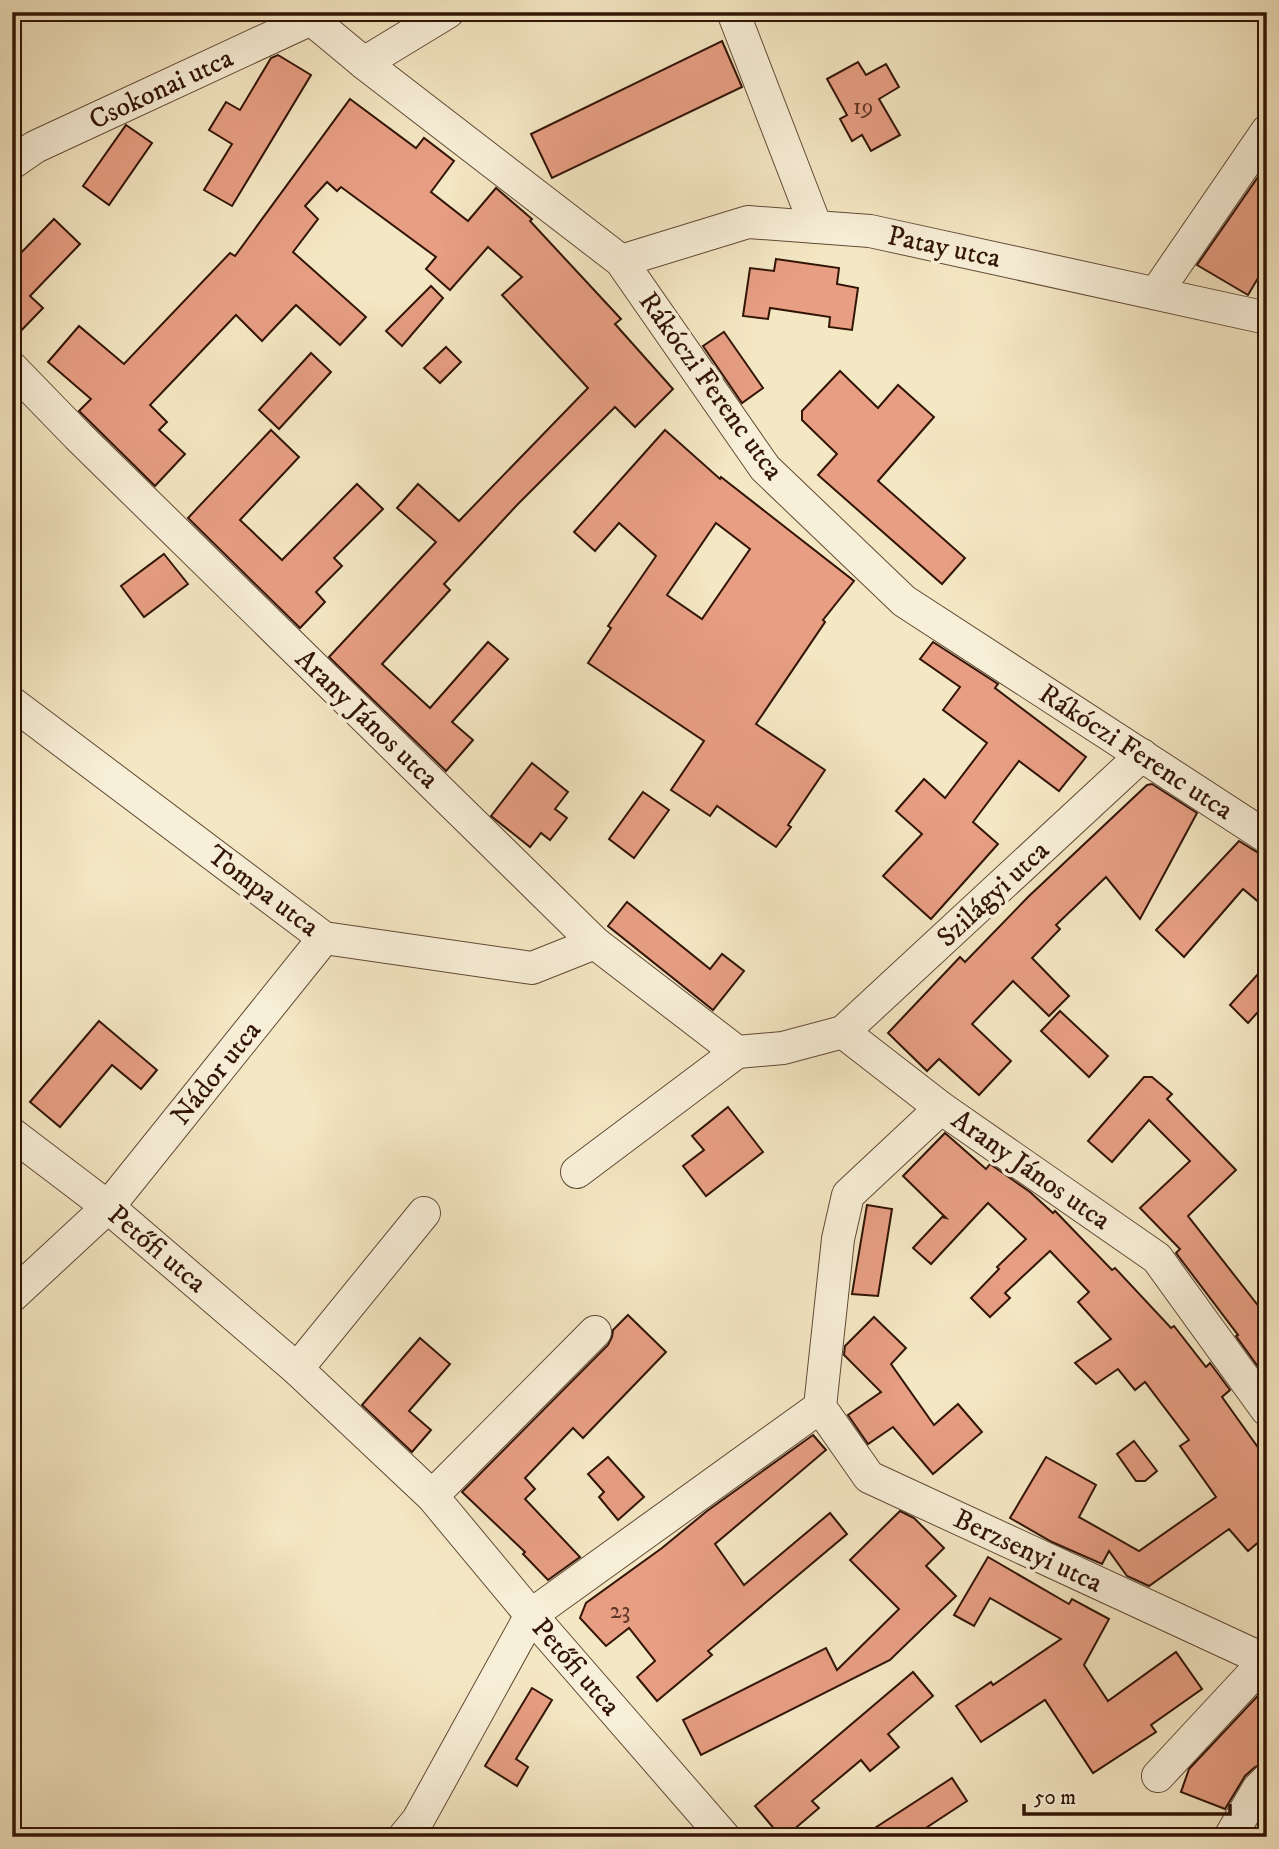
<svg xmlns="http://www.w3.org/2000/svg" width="1279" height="1849" font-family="'IM FELL DW Pica',serif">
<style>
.building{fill:#e79e83;stroke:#321406;stroke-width:2;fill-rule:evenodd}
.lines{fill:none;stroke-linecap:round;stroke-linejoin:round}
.minor-casing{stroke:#624935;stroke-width:34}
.minor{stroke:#f8efd8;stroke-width:32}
.labels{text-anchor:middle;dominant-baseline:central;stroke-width:7;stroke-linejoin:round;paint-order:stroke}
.number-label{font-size:24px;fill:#5f3625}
.street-label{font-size:28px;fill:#321406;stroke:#f8efd8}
</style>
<rect width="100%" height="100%" fill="#f4e7c3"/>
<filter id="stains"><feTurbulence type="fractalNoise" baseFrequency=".00286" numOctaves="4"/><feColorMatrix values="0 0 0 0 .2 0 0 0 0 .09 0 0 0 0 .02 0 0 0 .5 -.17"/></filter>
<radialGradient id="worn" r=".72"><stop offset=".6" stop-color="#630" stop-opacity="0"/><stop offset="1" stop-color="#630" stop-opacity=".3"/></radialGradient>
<g class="building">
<polygon points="722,41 742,87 552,178 531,134"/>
<polygon points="278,55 311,75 232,206 204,190 232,144 209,130 226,102 240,110 271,58"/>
<polygon points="858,62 866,75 886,64 899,87 879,99 900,135 871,151 862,135 852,141 840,119 847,115 827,79"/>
<polygon points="350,99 416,148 424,138 454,161 431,192 468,221 496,188 532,219 530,221 621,319 615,324 673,389 635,427 615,407 517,505 444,584 450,590 382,664 430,708 488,642 508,659 452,722 473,740 446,771 329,657 436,542 397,508 418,484 459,521 588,388 502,295 522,277 488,247 450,290 426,269 436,257 341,187 337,191 327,182 305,206 318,219 293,252 366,317 340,345 296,305 262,341 236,315 150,405 167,422 159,430 185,454 155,486 79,411 91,399 48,362 79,326 124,364 230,253 235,256"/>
<polygon points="126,125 152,143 109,205 83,186"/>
<polygon points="1267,164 1267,263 1248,295 1197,265"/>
<polygon points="54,219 80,244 30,296 43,308 12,340 12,262"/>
<polygon points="776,259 839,268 837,284 858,288 852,330 829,327 830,317 770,308 768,319 743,316 750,268 774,271"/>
<polygon points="431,286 443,298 402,346 386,331"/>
<polygon points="724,332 763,388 742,403 703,346"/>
<polygon points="446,347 461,362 440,383 424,368"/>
<polygon points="311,353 331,372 279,429 259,410"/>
<polygon points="840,371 878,408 898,385 934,417 878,481 965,558 942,584 818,475 837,454 802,420 802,411"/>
<polygon points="271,430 299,457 240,520 282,560 357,484 383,509 334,558 342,566 316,592 325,602 300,628 188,518"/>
<path d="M665,430L720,479L721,477L854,581L823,620L825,622L756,724L825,770L788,825L791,827L776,847L717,806L710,816L671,790L704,741L588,663L611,628L608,626L656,556L619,523L595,551L574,532ZM716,523L750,549L702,619L667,595Z"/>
<polygon points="164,554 188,584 144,617 121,586"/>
<polygon points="933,642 998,684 995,688 1086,757 1059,791 1019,761 973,822 998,844 931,919 883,876 922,834 896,811 924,779 945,798 987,743 943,710 960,687 920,659"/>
<polygon points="532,763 568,792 555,809 567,818 550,840 541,833 530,847 491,816"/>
<polygon points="1152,784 1197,813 1140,919 1106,877 1056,925 1060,929 1032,958 1069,996 1049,1016 1013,981 972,1024 1011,1061 979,1095 939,1059 927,1071 888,1033 960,957 965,962 1028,897 1147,785"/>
<polygon points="643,792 669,810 634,858 609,839"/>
<polygon points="1239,841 1257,852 1267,855 1267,909 1243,889 1184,957 1156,930"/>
<polygon points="627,902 710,969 722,954 744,971 713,1010 608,926"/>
<polygon points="1267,964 1267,1002 1248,1023 1230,1005"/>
<polygon points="1060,1011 1108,1056 1089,1077 1041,1031"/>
<polygon points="99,1021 157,1070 141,1089 112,1065 60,1127 30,1102"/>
<polygon points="1144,1077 1152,1077 1172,1094 1167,1099 1236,1170 1188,1216 1267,1317 1267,1362 1259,1368 1236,1336 1238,1335 1176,1253 1180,1249 1140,1208 1190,1161 1149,1120 1112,1162 1088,1141"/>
<polygon points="728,1107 763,1152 706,1196 683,1166 704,1150 692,1136"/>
<polygon points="945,1133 986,1169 990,1164 1030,1192 1053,1213 1055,1211 1112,1270 1115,1268 1171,1328 1174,1326 1206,1367 1210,1363 1230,1390 1222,1397 1267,1460 1267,1535 1248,1551 1229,1529 1149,1586 1127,1576 1109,1551 1102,1564 1052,1542 1010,1518 1046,1457 1096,1485 1079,1517 1139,1551 1216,1497 1180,1446 1189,1440 1145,1382 1135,1390 1118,1369 1096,1384 1075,1363 1111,1339 1078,1302 1089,1292 1050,1251 1005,1293 1010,1298 990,1317 971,1298 999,1269 997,1267 1026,1239 988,1203 931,1264 913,1248 942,1217 946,1218 903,1176"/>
<polygon points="867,1205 892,1209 878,1296 852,1294"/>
<polygon points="628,1315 666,1352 583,1438 573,1428 525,1478 535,1489 525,1499 580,1557 548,1580 523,1554 525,1552 462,1492 608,1345 612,1337 613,1330"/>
<polygon points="874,1317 906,1348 891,1364 934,1425 958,1404 982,1432 933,1474 893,1427 868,1444 848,1415 881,1392 844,1355 845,1346"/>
<polygon points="420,1338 450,1364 409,1411 431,1430 412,1452 362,1405"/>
<polygon points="813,1435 826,1450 715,1544 744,1585 830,1513 847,1534 708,1651 712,1655 657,1701 637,1677 655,1661 629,1628 606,1646 580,1618 586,1603 662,1548 707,1511"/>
<polygon points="1134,1441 1157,1471 1145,1481 1136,1481 1117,1454"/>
<polygon points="608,1457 644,1497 618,1520 599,1497 604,1492 588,1474"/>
<polygon points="900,1511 914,1518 944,1548 926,1566 956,1596 890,1660 701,1755 683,1720 826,1648 837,1670 899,1609 850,1560"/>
<polygon points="988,1557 1069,1604 1072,1599 1109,1619 1084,1665 1108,1701 1176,1652 1202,1689 1151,1725 1156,1732 1093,1773 1045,1700 981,1742 956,1706 991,1682 993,1685 1061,1639 990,1598 974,1626 954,1615"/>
<polygon points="913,1672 933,1696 888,1734 899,1747 870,1771 861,1760 812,1801 819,1808 785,1837 781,1837 755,1806"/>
<polygon points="1267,1686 1267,1762 1255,1767 1245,1776 1225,1809 1181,1792 1189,1769"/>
<polygon points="532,1688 552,1700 516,1759 528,1767 517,1786 485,1766"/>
<polygon points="952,1778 967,1801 912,1837 861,1837"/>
</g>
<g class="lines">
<g class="minor-casing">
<g id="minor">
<polyline points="307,12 311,19 364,63 621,261 765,468 904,601 1267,837"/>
<polyline points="733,12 816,227"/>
<polyline points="364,63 448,12"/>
<polyline points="12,163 35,147 311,19"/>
<polyline points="621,261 748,222 870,231 1267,318"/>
<polyline points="1156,293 1267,131"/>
<polyline points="12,368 78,436 595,943 737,1052 783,1048 843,1032 941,1108 1157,1258 1267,1410"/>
<polyline points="12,703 324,938 532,968 595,943"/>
<polyline points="843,1032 1142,755"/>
<polyline points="941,1108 848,1195 838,1239 820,1407 869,1477 1267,1661"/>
<polyline points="12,1134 108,1207 297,1369 432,1496 531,1615 724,1837"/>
<polyline points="577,1172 737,1052"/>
<polyline points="12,1296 108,1207 324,938"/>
<polyline points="297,1369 424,1213"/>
<polyline points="432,1496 595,1332"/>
<polyline points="1158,1776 1265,1661"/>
<polyline points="404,1837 418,1820 531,1615 820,1407"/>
<polyline points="1230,1837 1258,1789 1267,1780"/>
</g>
</g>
<use href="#minor" class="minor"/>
</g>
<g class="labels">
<g class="number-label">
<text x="863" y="107">19</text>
<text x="620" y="1611">23</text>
</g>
<g class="street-label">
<text transform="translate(161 89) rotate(-25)">Csokonai utca</text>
<text transform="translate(944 247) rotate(12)">Patay utca</text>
<text transform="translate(711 386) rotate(54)">Rákóczi Ferenc utca</text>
<text transform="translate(367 719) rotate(44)">Arany János utca</text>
<text transform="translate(1136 752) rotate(33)">Rákóczi Ferenc utca</text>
<text transform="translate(263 891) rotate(37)">Tompa utca</text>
<text transform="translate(993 894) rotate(-43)">Szilágyi utca</text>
<text transform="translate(216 1073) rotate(-51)">Nádor utca</text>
<text transform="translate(1031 1170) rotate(35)">Arany János utca</text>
<text transform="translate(157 1249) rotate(40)">Petőfi utca</text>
<text transform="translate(1028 1551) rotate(25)">Berzsenyi utca</text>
<text transform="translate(576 1667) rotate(49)">Petőfi utca</text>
</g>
</g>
<rect width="1279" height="1849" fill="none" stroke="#f4e7c3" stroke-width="42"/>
<rect x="14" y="14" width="1251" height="1821" fill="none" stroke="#321406" stroke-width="3.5"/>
<rect x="21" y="21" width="1237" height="1807" fill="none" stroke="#321406" stroke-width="2"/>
<path d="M1024 1804v10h206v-10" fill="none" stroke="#321406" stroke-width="3.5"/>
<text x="1034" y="1804" font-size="21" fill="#321406" stroke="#f8efd8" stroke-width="5" paint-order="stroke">50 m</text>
<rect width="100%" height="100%" filter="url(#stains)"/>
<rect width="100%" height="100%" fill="url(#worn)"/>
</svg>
